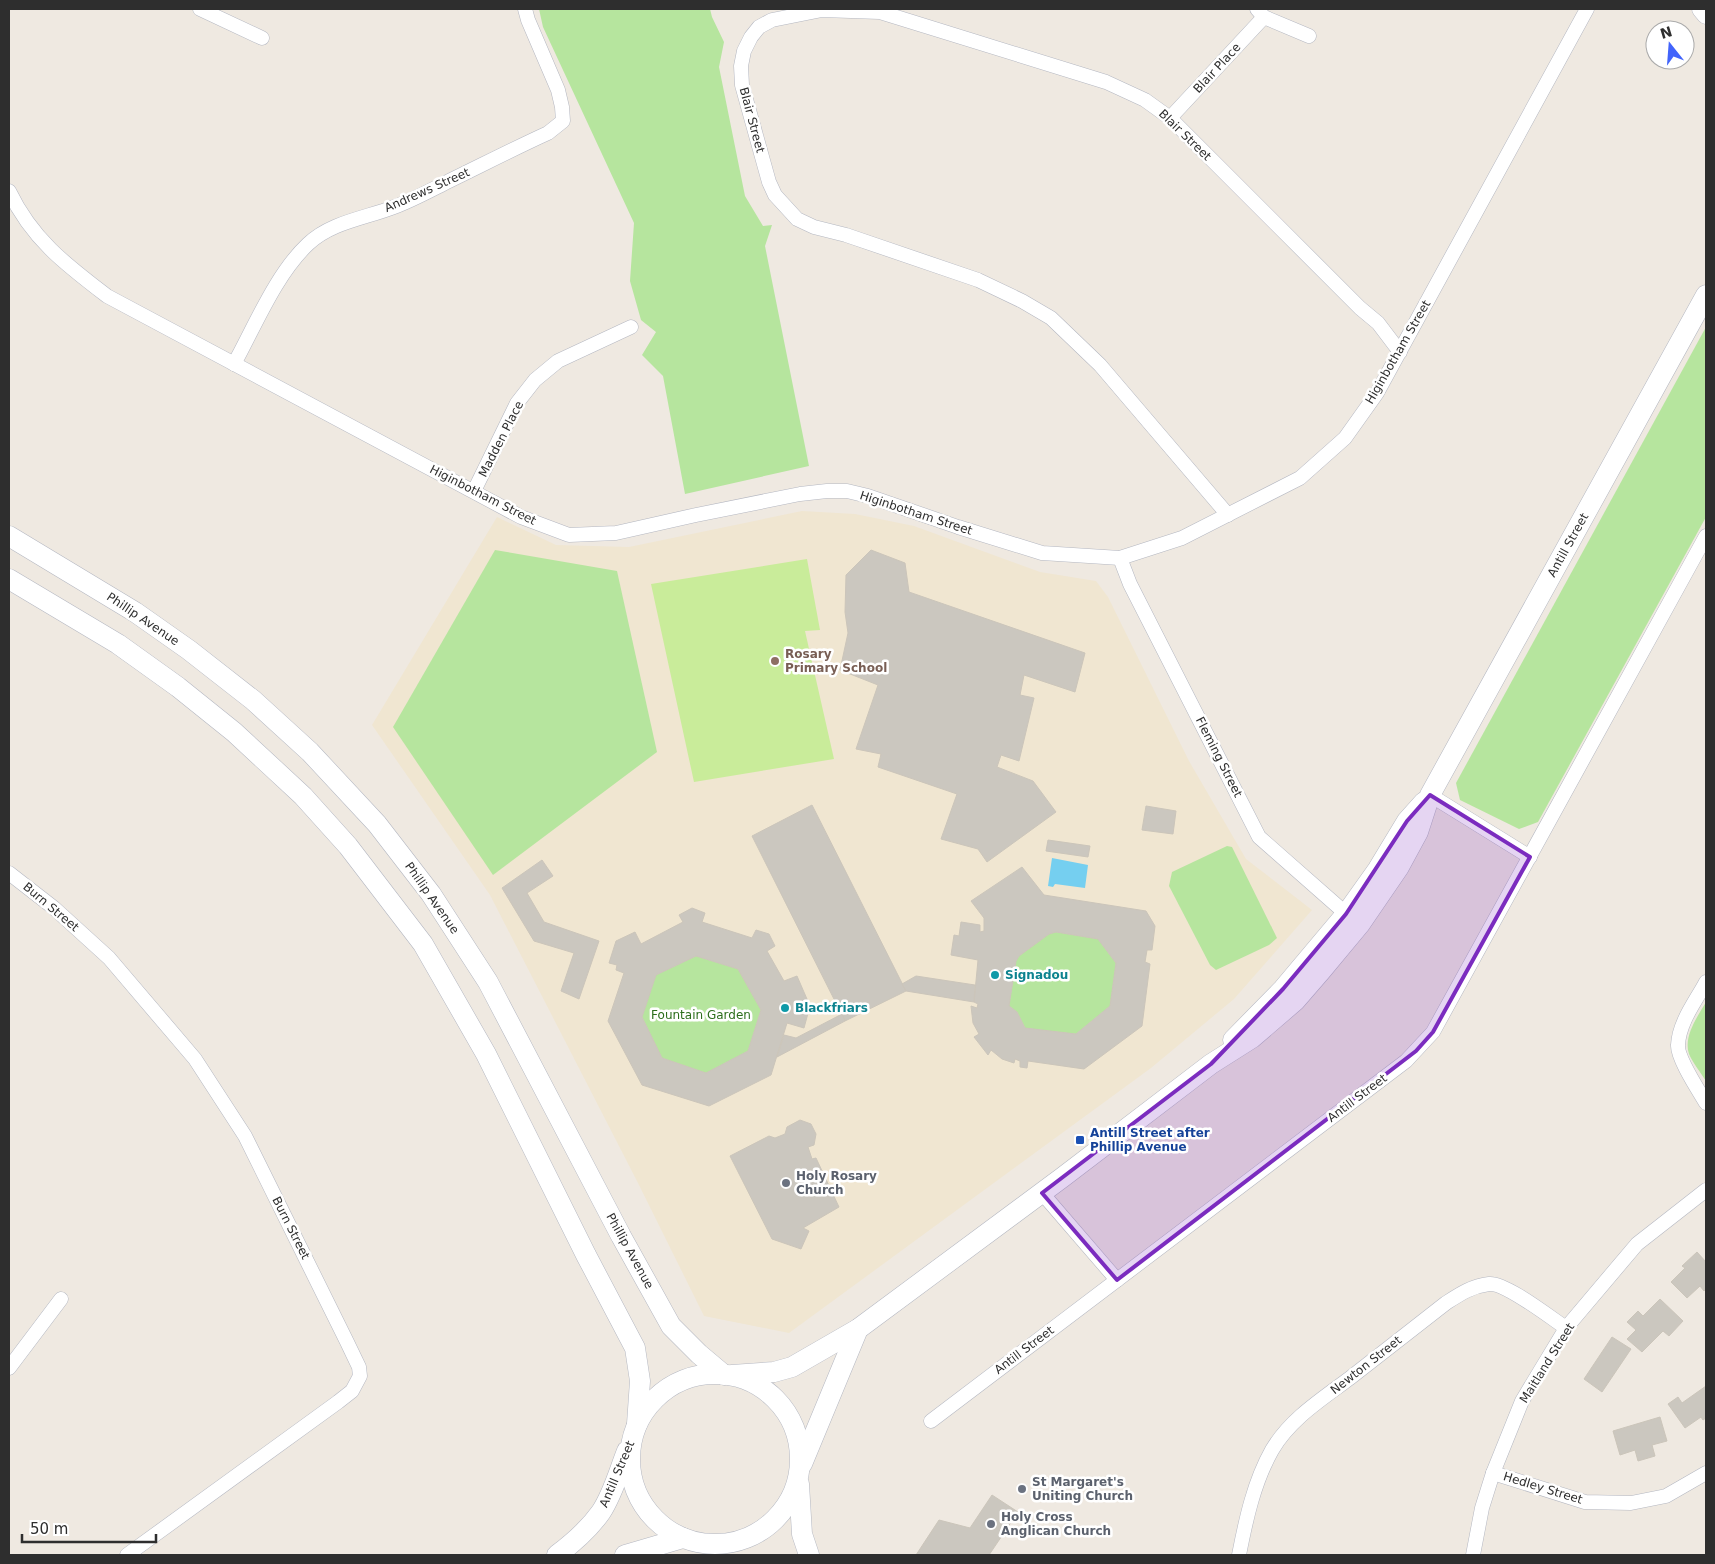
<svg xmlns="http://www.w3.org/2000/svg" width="1715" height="1564" font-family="'DejaVu Sans',sans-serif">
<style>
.education{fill:#f0e6d1}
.green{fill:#b6e59e}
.pitch{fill:#c9ec9a}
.water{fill:#75cff0}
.building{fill:#cbc7bf;stroke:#cbc5ba;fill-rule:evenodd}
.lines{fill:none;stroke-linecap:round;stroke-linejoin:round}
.minor-casing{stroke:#b4b7c1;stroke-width:15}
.tertiary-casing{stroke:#b4b7c1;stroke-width:19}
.secondary-casing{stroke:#b4b7c1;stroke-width:21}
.minor{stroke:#fff;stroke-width:14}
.tertiary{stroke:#fff;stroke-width:18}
.secondary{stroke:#fff;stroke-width:20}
.marked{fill:#7b2cbf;fill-opacity:0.2;stroke:#7b2cbf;stroke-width:4;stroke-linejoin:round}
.education-dot{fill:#8d6e63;stroke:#fff;stroke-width:2}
.culture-dot{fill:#0f9aa8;stroke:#fff;stroke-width:2}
.transit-dot{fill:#1a4fb4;stroke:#fff;stroke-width:2}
.worship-dot{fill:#6b7280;stroke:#fff;stroke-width:2}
.labels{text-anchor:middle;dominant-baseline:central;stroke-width:5;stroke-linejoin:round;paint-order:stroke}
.street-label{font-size:12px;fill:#2e2e2e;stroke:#fff}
.education-label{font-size:12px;font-weight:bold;fill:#785e54;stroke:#fff;text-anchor:start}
.culture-label{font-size:12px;font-weight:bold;fill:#0d838f;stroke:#fff;text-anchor:start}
.park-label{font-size:12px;fill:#2c6e1b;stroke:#fff}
.transit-label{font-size:12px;font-weight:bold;fill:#164399;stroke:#fff;text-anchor:start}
.worship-label{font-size:12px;font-weight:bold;fill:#5b616d;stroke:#fff;text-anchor:start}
</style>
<rect width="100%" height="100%" fill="#efe9e1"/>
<polygon class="education" points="802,511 855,514 914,526 1040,572 1096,581 1108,597 1189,761 1246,859 1312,910 1234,999 1151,1068 789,1333 704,1316 638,1183 490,895 372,725 497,517 556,545 629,547"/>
<g class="green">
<polygon points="539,9 710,9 712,17 724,42 719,67 745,196 763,226 772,225 765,246 809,466 685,494 663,376 642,355 656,332 641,320 630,281 634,223 543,27"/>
<polygon points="1706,327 1706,517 1538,822 1519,829 1460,800 1456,783"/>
<polygon points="495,550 617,571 657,752 493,875 393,727"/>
<polygon points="1227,846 1232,847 1277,938 1269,945 1216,970 1210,965 1169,886 1172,872"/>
<polygon points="1056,932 1098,939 1116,963 1110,1006 1076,1034 1025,1028 1017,1012 1009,1006 1016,961 1019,956 1049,934"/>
<polygon points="696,956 738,969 761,1010 748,1051 706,1073 662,1058 642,1017 656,975"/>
<path d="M1706,1002V1081C1701,1073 1693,1063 1689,1054C1683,1036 1698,1016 1706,1002Z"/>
</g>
<polygon class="pitch" points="807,559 820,630 805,631 834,759 694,782 651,584"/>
<polygon class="water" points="1052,858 1088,865 1085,888 1055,884 1053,887 1048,886"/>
<g class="building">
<polygon points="871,550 905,563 909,592 1085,653 1075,692 1024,675 1020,695 1034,698 1019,761 1001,755 997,767 1033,781 1056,812 987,862 978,849 941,839 957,794 878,767 881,754 856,749 878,685 840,670 848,633 845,612 846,575"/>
<polygon points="812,805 906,991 845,1021 752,836"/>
<polygon points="1146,806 1176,811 1173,834 1142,830"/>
<polygon points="1048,840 1090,846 1088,857 1046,851"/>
<polygon points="542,860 553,876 527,893 544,922 599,941 579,999 561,991 574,953 534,941 502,888"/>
<path d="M1022,867L1044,895L1146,911L1155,926L1152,950H1147L1145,962L1150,964L1142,1026L1084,1069L1028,1061L1027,1068L1020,1067V1061L1015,1059L1014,1063L1002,1059L991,1050L988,1055L974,1037L979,1034L973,1023L971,1006L977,1008L978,1004L974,1002L978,960L951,955L954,935L959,936L961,922L980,925V932L984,931V918L971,901ZM1056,932L1098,939L1116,963L1110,1006L1076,1034L1025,1028L1017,1012L1009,1006L1016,961L1019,956L1049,934Z"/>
<path d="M692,908L705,913L702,922L752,938L756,930L769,934L775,946L767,951L784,981L797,976L810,1006L804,1028L787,1023L771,1075L709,1106L642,1085L608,1021L624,973L616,970L617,965L609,963L616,941L635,932L641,944L683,922L679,915ZM696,956L738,969L761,1010L748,1051L706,1073L662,1058L642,1017L656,975Z"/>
<polygon points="916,976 975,985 974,1002 906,991 902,984"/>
<polygon points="842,1014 845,1021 777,1057 784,1035 796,1038"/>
<polygon points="800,1120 811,1124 816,1134 814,1145 808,1147 812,1159 816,1158 839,1207 803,1228 809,1231 801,1249 772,1239 730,1156 769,1136 775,1138 785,1134 787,1127"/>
<polygon points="1697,1252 1706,1262 1706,1289 1704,1291 1700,1286 1687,1298 1671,1282 1685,1268 1682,1266"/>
<polygon points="1660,1299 1683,1321 1669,1336 1663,1331 1642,1352 1627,1339 1636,1330 1627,1322 1638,1311 1643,1316"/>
<polygon points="1612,1337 1631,1349 1602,1392 1584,1379"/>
<polygon points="1706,1386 1706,1418 1703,1420 1701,1417 1685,1428 1668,1404 1678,1397 1682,1403"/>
<polygon points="1660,1417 1667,1441 1652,1445 1655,1456 1638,1461 1635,1450 1620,1455 1613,1431"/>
<polygon points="992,1495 1018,1512 989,1555 916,1555 939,1520 970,1528"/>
</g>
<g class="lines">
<g class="minor-casing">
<g id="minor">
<polyline points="200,9 262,38"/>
<polyline points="1257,9 1264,17 1309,36"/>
<polyline points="1170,118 1264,17"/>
<path d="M9,191C32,239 65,264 107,296L521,517L569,535L616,533L696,515L800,494L827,491H847L868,496L958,527L1042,553L1120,558L1182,538L1300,478L1345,438L1377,393L1587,9"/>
<path d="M234,364C255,326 276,274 308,244C331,222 366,218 394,207C413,200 431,190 449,181C482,165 515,148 548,133L563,121L562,107L558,90L528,20L525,9"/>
<polyline points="474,491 517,403 535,380 558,361 631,327"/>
<polyline points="1228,515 1100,365 1051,318 1022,301 978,280 846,235 814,227 797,219 775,195 769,182 742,85 741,66 744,51 751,37 759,27 772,20 822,10 880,12 1106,82 1145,100 1170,118 1360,308 1378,323 1400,352"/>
<polyline points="1120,558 1130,584 1259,837 1351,918"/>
<polyline points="1430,795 1530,857"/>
<polyline points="9,873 54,908 109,958 195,1059 245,1136 347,1342 359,1367 360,1376 352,1391 338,1402 127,1555"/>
<path d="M1706,982C1696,1001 1679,1022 1678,1045C1677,1058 1699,1091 1706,1103"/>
<polyline points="1042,1193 1117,1280"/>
<polyline points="9,1368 61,1299"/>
<polyline points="931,1421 1406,1061 1433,1032 1706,536"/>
<polyline points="1493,1473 1585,1502 1631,1503 1666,1496 1706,1473"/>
<path d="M1239,1555C1246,1519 1254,1482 1272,1450C1290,1419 1322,1399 1350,1378C1382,1353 1414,1328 1446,1303C1460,1294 1472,1286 1489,1284C1505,1282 1551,1318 1566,1328"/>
<polyline points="1473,1555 1482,1508 1493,1473 1522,1401 1566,1328 1637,1244 1706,1190"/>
</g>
</g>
<g class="tertiary-casing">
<polyline id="tertiary" points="1701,9 1706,15"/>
</g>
<g class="secondary-casing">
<g id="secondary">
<polyline points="9,536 135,612 189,650 253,700 310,752 377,824 431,894 488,982 621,1236 671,1326 699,1354 724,1375"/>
<polyline points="9,579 118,644 178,687 234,732 303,796 348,846 423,944 486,1054 586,1255 635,1348 640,1381 637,1424"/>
<polyline points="1233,1040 1283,989 1346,914 1378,869 1407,821 1424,802"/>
<circle cx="715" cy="1459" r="85"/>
<polyline points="732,1375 774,1372 792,1367 858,1329 1063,1177 1211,1064 1252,1038 1295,1001 1321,971 1360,924 1399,867 1418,832 1430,795 1706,295"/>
<polyline points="802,1464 858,1329"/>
<polyline points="799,1484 802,1534 809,1555"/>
<path d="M557,1555C573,1543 589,1529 601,1512C613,1494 619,1471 627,1451"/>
<polyline points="625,1555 683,1538"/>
</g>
</g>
<use href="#minor" class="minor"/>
<use href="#tertiary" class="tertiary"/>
<use href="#secondary" class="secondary"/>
</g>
<path class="marked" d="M1430,795L1530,857L1433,1032L1416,1051L1117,1280L1042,1193L1211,1064L1283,989L1346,914L1407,821Z"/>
<circle class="education-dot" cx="775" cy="661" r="5"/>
<g class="culture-dot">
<circle cx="995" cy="975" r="5"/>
<circle cx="785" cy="1008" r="5"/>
</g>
<rect class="transit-dot" x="1075" y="1135" width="10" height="10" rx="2.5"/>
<g class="worship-dot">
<circle cx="786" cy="1183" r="5"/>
<circle cx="1022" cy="1489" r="5"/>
<circle cx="991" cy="1524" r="5"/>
</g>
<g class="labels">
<g class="street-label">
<text transform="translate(1217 68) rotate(-47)">Blair Place</text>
<text transform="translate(752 120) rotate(75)">Blair Street</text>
<text transform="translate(1185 135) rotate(44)">Blair Street</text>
<text transform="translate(427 190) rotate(-24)">Andrews Street</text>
<text transform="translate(1398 352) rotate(-60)">Higinbotham Street</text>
<text transform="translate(501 439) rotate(-63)">Madden Place</text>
<text transform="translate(483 495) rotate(27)">Higinbotham Street</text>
<text transform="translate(916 513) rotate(18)">Higinbotham Street</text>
<text transform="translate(1568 545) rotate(-61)">Antill Street</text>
<text transform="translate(143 619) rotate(34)">Phillip Avenue</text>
<text transform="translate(1219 757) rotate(63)">Fleming Street</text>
<text transform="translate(432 898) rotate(55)">Phillip Avenue</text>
<text transform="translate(51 907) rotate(40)">Burn Street</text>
<text transform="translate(1357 1098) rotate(-37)">Antill Street</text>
<text transform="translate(291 1228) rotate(63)">Burn Street</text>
<text transform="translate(630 1251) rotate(61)">Phillip Avenue</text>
<text transform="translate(1024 1350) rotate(-37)">Antill Street</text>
<text transform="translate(1547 1363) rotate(-58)">Maitland Street</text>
<text transform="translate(1366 1365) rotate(-38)">Newton Street</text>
<text transform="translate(617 1474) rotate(-67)">Antill Street</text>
<text transform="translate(1543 1488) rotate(17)">Hedley Street</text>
</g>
<g class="education-label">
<text x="785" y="654">Rosary<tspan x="785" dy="14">Primary School</tspan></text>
</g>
<g class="culture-label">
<text x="1005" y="975">Signadou</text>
<text x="795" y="1008">Blackfriars</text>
</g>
<g class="park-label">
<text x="701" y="1015">Fountain Garden</text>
</g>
<g class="transit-label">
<text x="1090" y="1133">Antill Street after<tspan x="1090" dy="14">Phillip Avenue</tspan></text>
</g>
<g class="worship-label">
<text x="796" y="1176">Holy Rosary<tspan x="796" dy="14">Church</tspan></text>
<text x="1032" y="1482">St Margaret's<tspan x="1032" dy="14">Uniting Church</tspan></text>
<text x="1001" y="1517">Holy Cross<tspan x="1001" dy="14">Anglican Church</tspan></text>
</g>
</g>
<rect width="1715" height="1564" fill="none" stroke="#2e2e2e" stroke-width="20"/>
<g transform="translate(1670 45) rotate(343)"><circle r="24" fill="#ffffff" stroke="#ababab"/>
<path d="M0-4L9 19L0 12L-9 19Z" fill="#4264fb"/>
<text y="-8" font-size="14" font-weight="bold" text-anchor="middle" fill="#2e2e2e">N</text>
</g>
<path d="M22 1534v8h134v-8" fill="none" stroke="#2e2e2e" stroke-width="2.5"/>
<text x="30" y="1534" font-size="15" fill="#2e2e2e" stroke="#ffffff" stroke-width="4" paint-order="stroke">50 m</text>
</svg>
